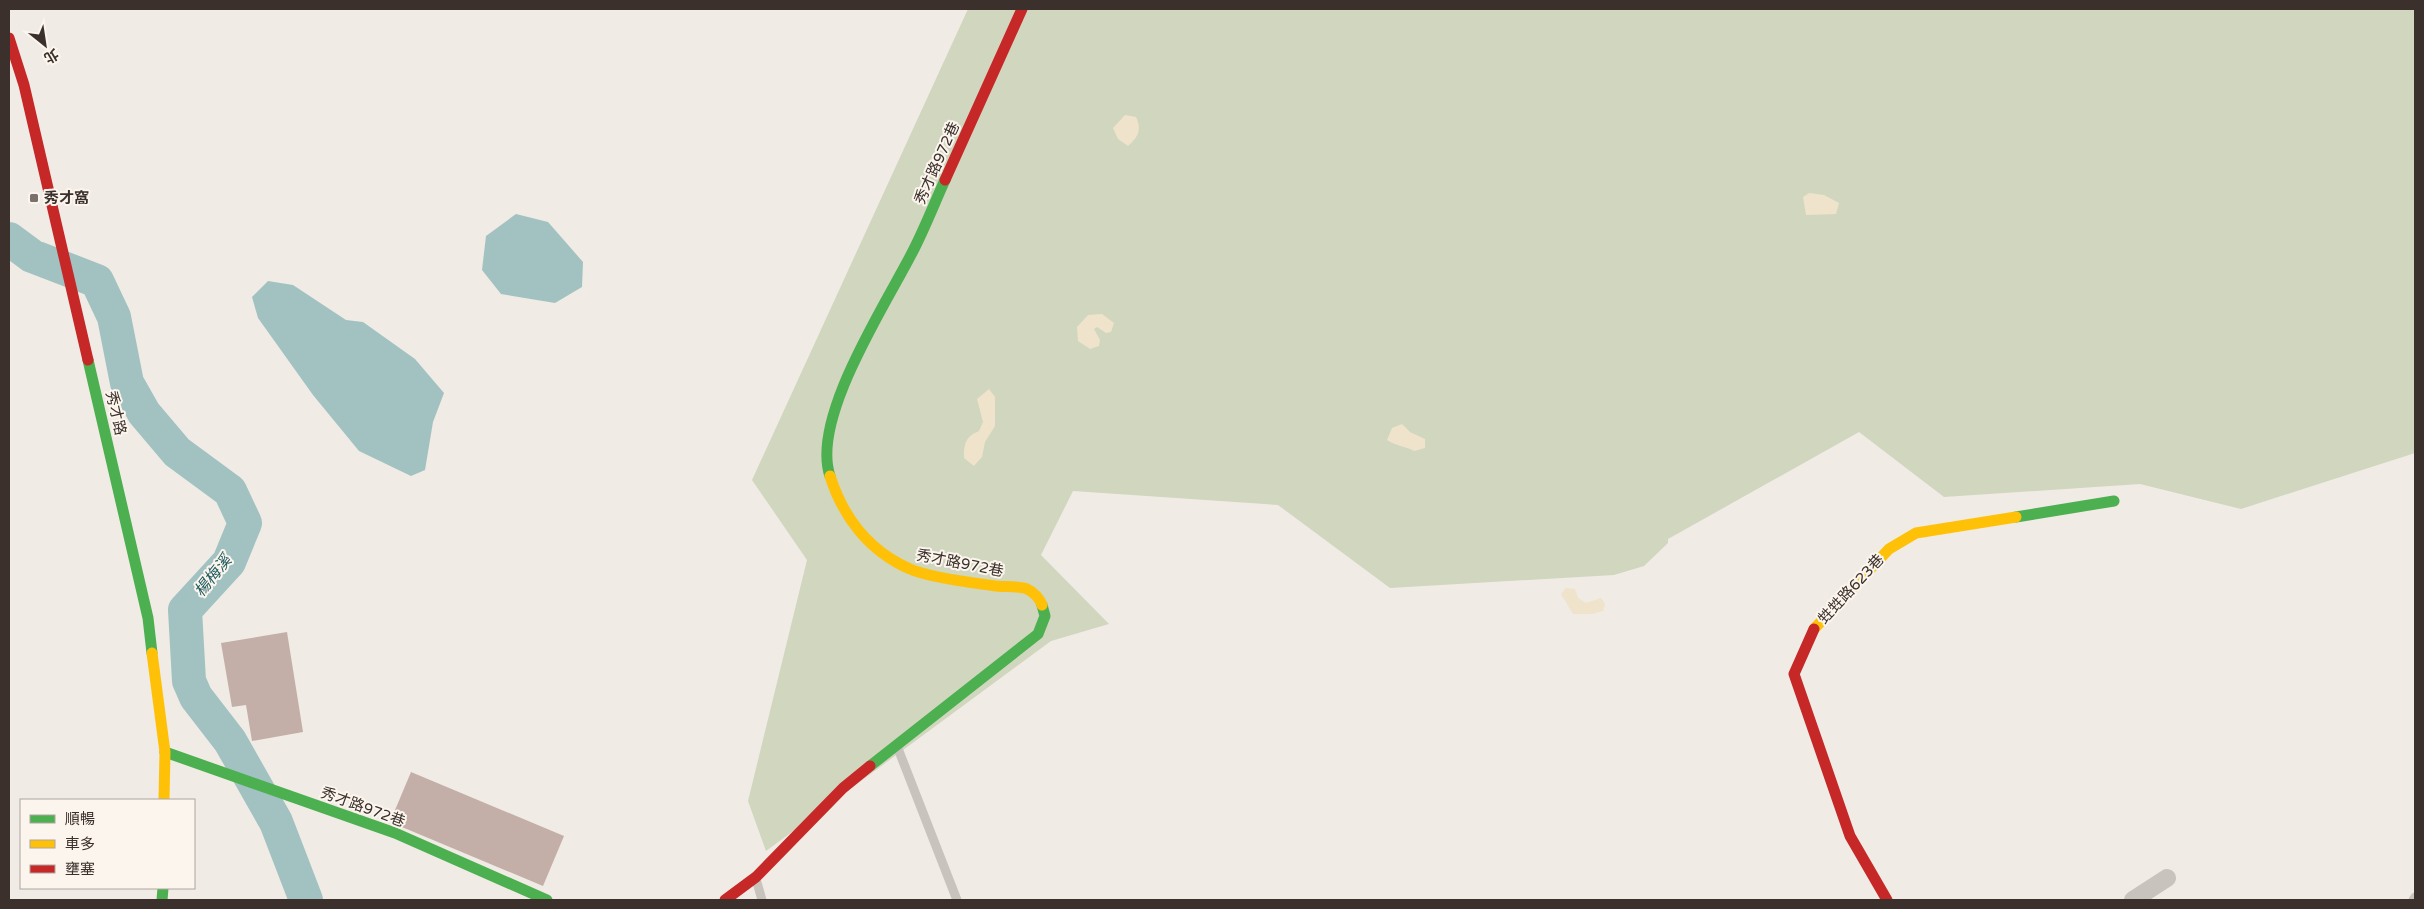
<svg xmlns="http://www.w3.org/2000/svg" width="2424" height="909" font-family="'Varela Round','Noto Sans TC',sans-serif">
<style>
.green{fill:#d1d6bf}
.sand{fill:#efe3cc}
.water{fill:#a1c2c1}
.lines{fill:none;stroke-linecap:round;stroke-linejoin:round}
.river{stroke:#a1c2c1;stroke-width:34}
.building{fill:#c3afa7}
.lane{stroke:#c9c3be;stroke-width:9}
.street{stroke:#c9c3be;stroke-width:18}
.fast{stroke:#4caf50;stroke-width:11}
.slow{stroke:#ffc107;stroke-width:11}
.jam{stroke:#c62828;stroke-width:11}
.poi-dot{fill:#7a716c;stroke:#fbf5ee;stroke-width:2}
.labels{text-anchor:middle;dominant-baseline:central;stroke-width:4;stroke-linejoin:round;paint-order:stroke}
.street-label{font-size:15px;fill:#3b302b;stroke:#fbf5ee}
.poi-label{font-size:15px;font-weight:bold;fill:#3b302b;stroke:#fbf5ee;text-anchor:start}
.water-label{font-size:16px;font-style:italic;fill:#1f5a5e;stroke:#fbf5ee}
</style>
<rect width="100%" height="100%" fill="#f0ebe5"/>
<polygon class="green" points="968,9 2415,9 2415,453 2241,509 2140,484 1944,497 1859,432 1668,539 1668,543 1644,566 1614,575 1390,588 1278,505 1073,491 1041,555 1109,624 1051,641 766,851 748,801 807,560 752,480"/>
<g class="sand">
<path d="M1125,115L1136,117C1142,130 1138,137 1128,146L1118,139L1113,128Z"/>
<polygon points="1809,193 1824,195 1839,203 1836,214 1806,215 1803,197"/>
<polygon points="1102,314 1114,323 1111,332 1106,333 1097,327 1094,329 1100,340 1099,346 1090,349 1078,341 1077,327 1088,315"/>
<path d="M989,389L995,397V426L985,442L982,457L974,466L964,458C964,444 965,437 979,431L983,422L977,399Z"/>
<path d="M1402,424L1410,432L1425,439V448L1414,451C1405,446 1396,446 1387,440L1392,428Z"/>
<polygon points="1566,588 1575,589 1578,598 1586,603 1601,598 1605,604 1603,611 1592,614 1573,614 1561,594"/>
</g>
<g class="water">
<polygon points="516,214 548,222 583,262 582,287 555,303 501,294 482,270 486,236"/>
<polygon points="268,281 293,285 346,320 363,322 415,359 444,393 433,422 425,470 411,476 359,451 313,395 258,318 252,297"/>
</g>
<g class="lines">
<polyline class="river" points="9,239 32,256 97,281 114,317 127,383 144,413 177,452 230,491 245,523 229,562 185,610 189,681 196,697 230,741 276,822 306,900"/>
</g>
<g class="building">
<polygon points="287,632 303,732 252,741 246,705 232,707 221,643"/>
<polygon points="411,772 564,836 543,886 390,822"/>
</g>
<g class="lines">
<g class="lane">
<polyline points="897,746 957,900"/>
<polyline points="756,879 762,900"/>
<polyline points="2413,900 2415,897"/>
</g>
<polyline class="street" points="2133,900 2167,878"/>
<g class="fast">
<polyline points="88,360 148,618 152,653"/>
<path d="M830,476C810,417 889,300 915,247C926,225 935,202 945,180"/>
<polyline points="2016,517 2114,501"/>
<polyline points="165,752 395,833 547,900"/>
<polyline points="870,766 1038,634 1045,616 1042,605"/>
<polyline points="162,900 163,888"/>
</g>
<g class="slow">
<path d="M830,476C843,517 869,551 910,569C930,578 974,583 996,586C1005,587 1019,586 1027,589C1034,592 1040,599 1042,605"/>
<polyline points="1814,629 1889,549 1916,533 2016,517"/>
<polyline points="152,653 165,752 164,800"/>
</g>
<g class="jam">
<polyline points="9,38 24,85 88,360"/>
<polyline points="945,180 1022,9"/>
<polyline points="1814,629 1794,674 1850,836 1887,900"/>
<polyline points="725,900 756,877 843,788 870,766"/>
</g>
</g>
<rect class="poi-dot" x="29" y="193" width="10" height="10" rx="2.5"/>
<g class="labels">
<g class="street-label">
<text transform="translate(937 163) rotate(-66)">秀才路972巷</text>
<text transform="translate(116 413) rotate(77)">秀才路</text>
<text transform="translate(960 563) rotate(11)">秀才路972巷</text>
<text transform="translate(1851 589) rotate(-47)">甡甡路623巷</text>
<text transform="translate(363 807) rotate(20)">秀才路972巷</text>
</g>
<g class="poi-label">
<text x="44" y="198">秀才窩</text>
</g>
<g class="water-label">
<text transform="translate(213 576) rotate(-51)">楊梅溪</text>
</g>
</g>
<rect width="2424" height="909" fill="none" stroke="#3b302b" stroke-width="20"/>
<rect x="20" y="799" width="175" height="90" fill="#fbf5ee" stroke="#aea6a0"/>
<rect x="30" y="815" width="25" height="8" fill="#4caf50" stroke="#aea6a0"/>
<text x="65" y="824" font-size="15" fill="#3b302b">順暢</text>
<rect x="30" y="840" width="25" height="8" fill="#ffc107" stroke="#aea6a0"/>
<text x="65" y="849" font-size="15" fill="#3b302b">車多</text>
<rect x="30" y="865" width="25" height="8" fill="#c62828" stroke="#aea6a0"/>
<text x="65" y="874" font-size="15" fill="#3b302b">壅塞</text>
<g transform="translate(45 45) rotate(150)" stroke="#fbf5ee" stroke-width="4" paint-order="stroke">
<path d="M0-4L9 19L0 12L-9 19Z" fill="#3b302b"/>
<text y="-8" font-size="14" font-weight="bold" text-anchor="middle" fill="#3b302b">北</text>
</g>
</svg>
